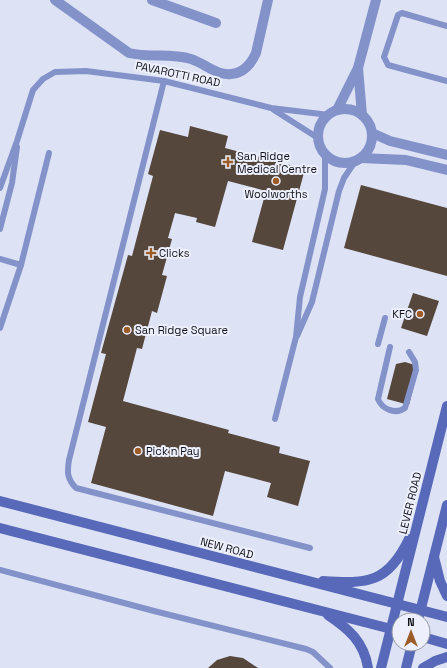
<svg xmlns="http://www.w3.org/2000/svg" width="447" height="668" font-family="'Space Grotesk',sans-serif">
<style>
.building{fill:#56473d}
.lines{fill:none;stroke-linecap:round;stroke-linejoin:round}
.service{stroke:#8492ca;stroke-width:6}
.minor{stroke:#8492ca;stroke-width:10}
.secondary{stroke:#5969ba;stroke-width:10}
.poi-dot{fill:#9d5c27;stroke:#edf0fc;stroke-width:1.5}
.labels{text-anchor:middle;dominant-baseline:central;stroke-width:4;stroke-linejoin:round;paint-order:stroke}
.street-label{font-size:11px;fill:#111219;stroke:#edf0fc}
.poi-label{font-size:11px;fill:#111219;stroke:#edf0fc;text-anchor:start}
</style>
<rect width="100%" height="100%" fill="#dde3f5"/>
<g class="building">
<polygon points="190,126 228,136 225,148 305,169 283,250 252,242 266,191 228,181 215,227 196,222 197,218 175,213 168,238 172,239 162,275 167,276 157,313 152,311 142,349 137,348 123,401 229,430 228,433 280,447 279,453 310,461 298,506 267,497 271,483 225,471 213,516 91,483 106,427 88,422 106,354 101,353 128,255 132,256 153,176 148,174 160,130 188,137"/>
<polygon points="361,185 447,208 447,276 344,248"/>
<polygon points="413,293 439,301 427,336 401,328"/>
<polygon points="405,362 415,365 418,370 409,405 387,399 396,364"/>
<polygon points="230,656 243,658 258,668 208,668 217,660"/>
</g>
<g class="lines">
<g class="service">
<polyline points="447,26 402,13 398,15 384,57 388,65 447,81"/>
<path d="M164,81L69,460C67,472 67,479 76,488L310,548"/>
<polyline points="274,110 318,138"/>
<polyline points="0,188 17,141 33,90 43,79 55,72 86,71 164,81 271,108 329,115"/>
<polyline points="0,229 12,183 17,147"/>
<polyline points="0,259 21,265 49,153"/>
<polyline points="0,328 21,265"/>
<polyline points="297,336 312,302 339,191 344,178 356,160"/>
<polyline points="378,344 385,318"/>
<path d="M390,347L378,399C382,409 395,415 405,408L416,370L415,362L409,352"/>
<polyline points="275,419 296,337 300,297 325,189 325,154"/>
<polyline points="0,570 154,611 306,649 313,652 330,668"/>
</g>
<g class="minor">
<path d="M55,0L129,53C149,58 171,53 191,59C204,63 217,76 231,74C244,73 251,64 256,53L268,0"/>
<polyline points="152,0 216,23"/>
<polyline points="358,68 362,115"/>
<circle cx="345" cy="136" r="27"/>
<polyline points="337,110 358,68 376,0"/>
<polyline points="372,133 390,141 447,155"/>
<polyline points="361,158 406,160 447,170"/>
</g>
<g class="secondary">
<polyline points="0,501 447,617"/>
<polyline points="0,528 399,631"/>
<polyline points="434,557 440,581 447,596"/>
<path d="M323,581C368,584 388,583 409,539"/>
<path d="M328,615C349,629 364,642 368,668"/>
<polyline points="418,620 447,505"/>
<polyline points="423,637 447,644"/>
<polyline points="381,668 447,406"/>
<polyline points="406,668 412,644"/>
<polyline points="423,668 435,661 447,657"/>
</g>
</g>
<g class="poi-dot">
<path d="M226 156h4v4h4v4h-4v4h-4v-4h-4v-4h4z"/>
<circle cx="276" cy="181" r="4"/>
<path d="M149 247h4v4h4v4h-4v4h-4v-4h-4v-4h4z"/>
<circle cx="420" cy="314" r="4"/>
<circle cx="127" cy="330" r="4"/>
<circle cx="138" cy="451" r="4"/>
</g>
<g class="labels">
<g class="street-label">
<text transform="translate(178 74) rotate(12)">PAVAROTTI ROAD</text>
<text transform="translate(410 503) rotate(-76)">LEVER ROAD</text>
<text transform="translate(227 548) rotate(15)">NEW ROAD</text>
</g>
<g class="poi-label">
<text x="237" y="156">San Ridge<tspan x="237" dy="13">Medical Centre</tspan></text>
<text x="276" y="194" text-anchor="middle">Woolworths</text>
<text x="159" y="253">Clicks</text>
<text x="412" y="314" text-anchor="end">KFC</text>
<text x="135" y="330">San Ridge Square</text>
<text x="146" y="451">Pick n Pay</text>
</g>
</g>
<g transform="translate(411 632)"><circle r="19" fill="#edf0fc" stroke="#9597a1"/>
<path d="M0-3L7 15L0 10L-7 15Z" fill="#9d5c27"/>
<text y="-6" font-size="11" font-weight="bold" text-anchor="middle" fill="#111219">N</text>
</g>
</svg>
